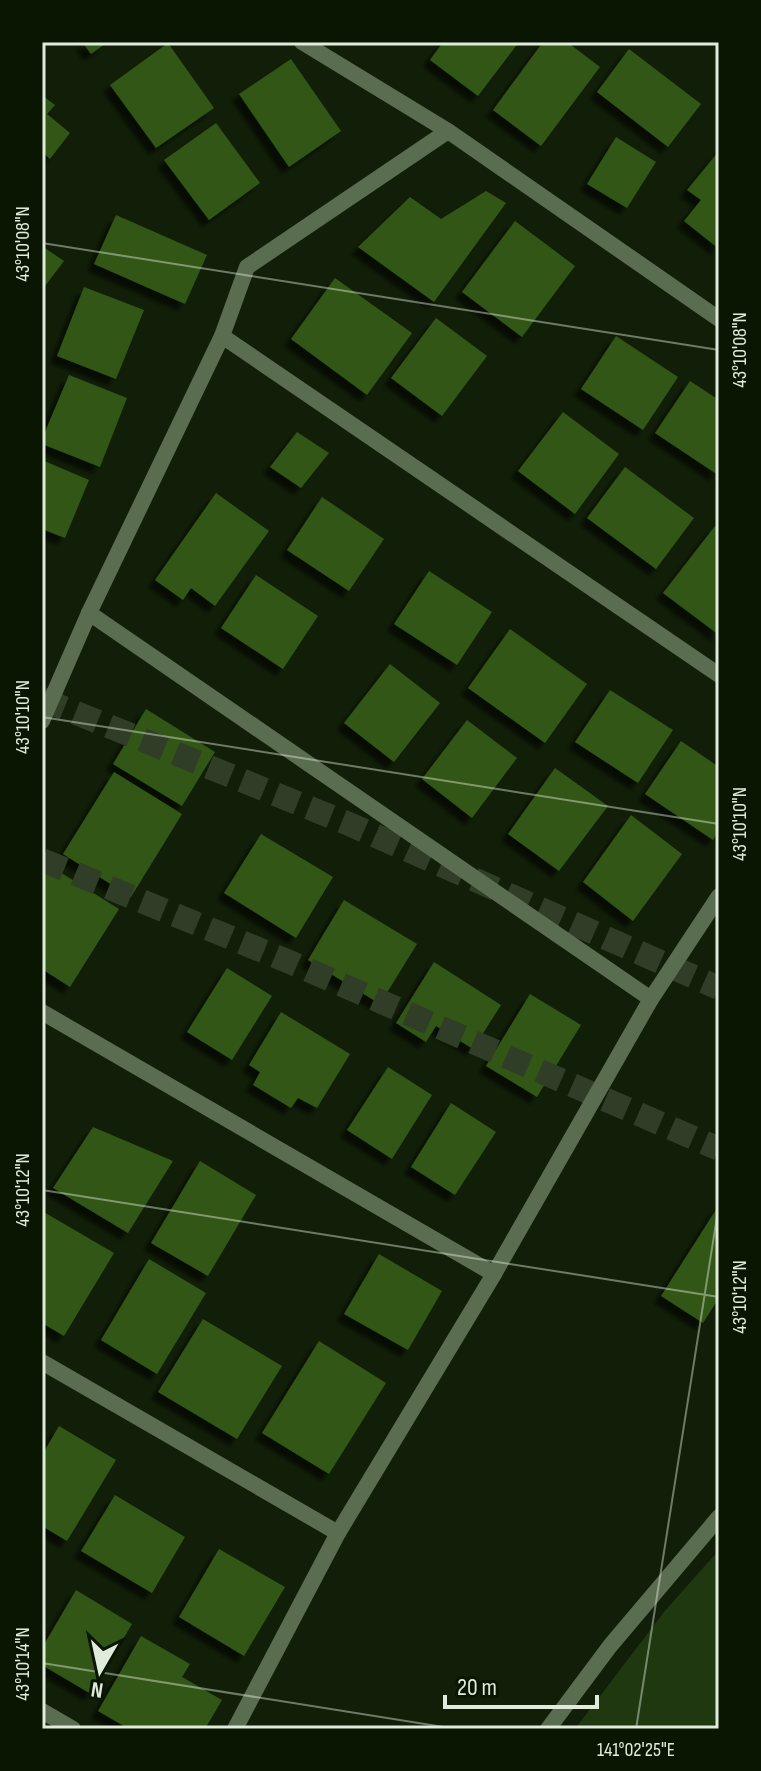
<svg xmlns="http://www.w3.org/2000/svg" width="761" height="1771" font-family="'Sofia Sans Condensed',sans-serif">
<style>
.green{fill:#203810}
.building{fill:#305714;filter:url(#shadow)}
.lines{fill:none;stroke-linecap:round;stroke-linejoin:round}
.motorway-tunnel{stroke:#303e28;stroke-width:24;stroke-dasharray:24 12;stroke-linecap:butt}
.minor{stroke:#5b6d51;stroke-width:16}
.ticks{fill:none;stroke:#e1ebdb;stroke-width:2;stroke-opacity:0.45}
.neatline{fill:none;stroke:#e1ebdb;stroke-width:3}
.ticks-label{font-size:20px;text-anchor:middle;fill:#e1ebdb}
</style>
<defs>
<filter id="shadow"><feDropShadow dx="-7" dy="7" stdDeviation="2" flood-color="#0009"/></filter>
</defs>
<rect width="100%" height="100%" fill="#111f08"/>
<polygon class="green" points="719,1550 719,1721 708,1729 575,1729 664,1612"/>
<g class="building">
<polygon points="82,42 108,42 91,54"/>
<polygon points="443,42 519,42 478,96 430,60"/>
<polygon points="543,42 567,42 600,67 541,146 493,110"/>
<polygon points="168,43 214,108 156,148 110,85"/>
<polygon points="629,49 701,104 668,147 597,92"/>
<polygon points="291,59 341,131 289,167 239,94"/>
<polygon points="42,95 55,105 47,114 70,133 50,159 42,152"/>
<polygon points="216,123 260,183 209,220 164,160"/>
<polygon points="616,137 656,162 627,208 587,184"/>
<polygon points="719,151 719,249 684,221 701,200 687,190"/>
<polygon points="486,191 506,203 434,302 358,247 410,197 441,219"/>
<polygon points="116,215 207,255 185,304 94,264"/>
<polygon points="515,221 575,266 522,337 462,292"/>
<polygon points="42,246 64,261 42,290"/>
<polygon points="335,278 412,333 367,395 291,339"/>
<polygon points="84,287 144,310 116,379 57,356"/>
<polygon points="436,318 487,356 442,416 391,378"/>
<polygon points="616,336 678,377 643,430 581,389"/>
<polygon points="69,375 127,398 100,467 42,444 42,439"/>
<polygon points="690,381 719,400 718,475 655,433"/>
<polygon points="563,412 619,454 575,514 518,471"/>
<polygon points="297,432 329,453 301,488 270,467"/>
<polygon points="42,460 89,480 65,538 42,529"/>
<polygon points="625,467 694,518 656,569 587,518"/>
<polygon points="216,493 269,531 215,606 191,588 183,600 155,580"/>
<polygon points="322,497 384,539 349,591 287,550"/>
<polygon points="715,526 719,528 719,635 663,593"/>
<polygon points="429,571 492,612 457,665 394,624"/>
<polygon points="256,575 318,616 283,669 221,628"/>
<polygon points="510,629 587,684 545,743 468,688"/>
<polygon points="390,664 440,703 394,762 344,723"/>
<polygon points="610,690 673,730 638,783 575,742"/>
<polygon points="146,709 215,752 182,806 113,764"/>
<polygon points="467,720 517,758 472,818 422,779"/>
<polygon points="681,741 719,767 719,831 713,840 645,794"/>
<polygon points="555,768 608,806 559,871 508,834"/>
<polygon points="114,772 182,814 131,897 63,854"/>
<polygon points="631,815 682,854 633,921 583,882"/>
<polygon points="261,834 333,877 296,938 224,893"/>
<polygon points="47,864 119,909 70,987 42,969 42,871"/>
<polygon points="344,900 417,944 380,1004 308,960"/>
<polygon points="434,962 501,1005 473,1049 436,1026 426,1042 396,1023"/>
<polygon points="227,968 272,996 232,1060 187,1032"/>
<polygon points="530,994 581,1025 537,1097 486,1066"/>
<polygon points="281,1012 350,1054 317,1108 298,1098 291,1108 253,1085 260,1072 249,1065"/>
<polygon points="388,1067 432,1095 392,1159 347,1130"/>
<polygon points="451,1103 496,1132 455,1195 411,1167"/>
<polygon points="93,1127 173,1161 128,1233 53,1188"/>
<polygon points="200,1161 256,1195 208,1276 151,1243"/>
<polygon points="719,1205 719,1298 703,1323 661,1296"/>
<polygon points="42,1211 114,1253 64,1336 42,1323"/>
<polygon points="379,1254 442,1291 408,1350 344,1314"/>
<polygon points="149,1259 206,1293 157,1374 101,1340"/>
<polygon points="203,1319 282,1366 237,1439 158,1392"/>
<polygon points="319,1341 386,1383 329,1474 262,1433"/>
<polygon points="59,1426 116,1460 67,1541 42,1526 42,1455"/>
<polygon points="115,1495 185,1537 152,1593 81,1551"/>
<polygon points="219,1549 285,1587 244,1656 179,1617"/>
<polygon points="76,1590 132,1624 91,1694 42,1665 42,1648"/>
<polygon points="141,1636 190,1664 182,1677 222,1700 205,1729 129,1729 98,1711"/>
</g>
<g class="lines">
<g class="motorway-tunnel">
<polyline points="42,699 349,824 719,988"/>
<polyline points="42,860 292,963 719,1149"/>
</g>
<g class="minor">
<polyline points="302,42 448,131 719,319"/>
<polyline points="222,336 719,675"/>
<polyline points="89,613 651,999"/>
<polyline points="42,721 89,613 222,336 247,267 448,131"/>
<polyline points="42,1012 494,1274"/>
<polyline points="42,1362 338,1533"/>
<polyline points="42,1711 73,1729"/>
<polyline points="235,1729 338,1533 494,1274 651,999 719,896"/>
<polyline points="548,1729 610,1646 719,1517"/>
</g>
</g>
<path class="ticks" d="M42,243L719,350M42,717L719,824M42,1190L719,1297M42,1663L456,1729M636,1729L719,1204"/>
<rect width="761" height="1771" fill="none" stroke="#081602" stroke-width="88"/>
<g transform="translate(100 1671) rotate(189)" stroke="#081602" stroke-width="6" paint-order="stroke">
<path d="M0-6L14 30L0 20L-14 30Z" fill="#e1ebdb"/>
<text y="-12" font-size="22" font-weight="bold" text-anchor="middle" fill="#e1ebdb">N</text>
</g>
<path d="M445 1695v12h152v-12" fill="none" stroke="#e1ebdb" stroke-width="4"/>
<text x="457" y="1695" font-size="24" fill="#e1ebdb" stroke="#081602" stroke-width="6" paint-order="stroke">20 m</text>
<rect x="44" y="44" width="673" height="1683" class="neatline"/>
<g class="ticks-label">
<text transform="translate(22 244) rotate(-90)" y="7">43°10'08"N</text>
<text transform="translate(739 350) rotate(-90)" y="7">43°10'08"N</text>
<text transform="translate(22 717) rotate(-90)" y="7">43°10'10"N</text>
<text transform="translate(739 824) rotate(-90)" y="7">43°10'10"N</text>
<text transform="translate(22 1190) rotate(-90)" y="7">43°10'12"N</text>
<text transform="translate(739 1297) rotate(-90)" y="7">43°10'12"N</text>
<text transform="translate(22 1664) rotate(-90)" y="7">43°10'14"N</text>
<text x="636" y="1756">141°02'25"E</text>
</g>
</svg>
